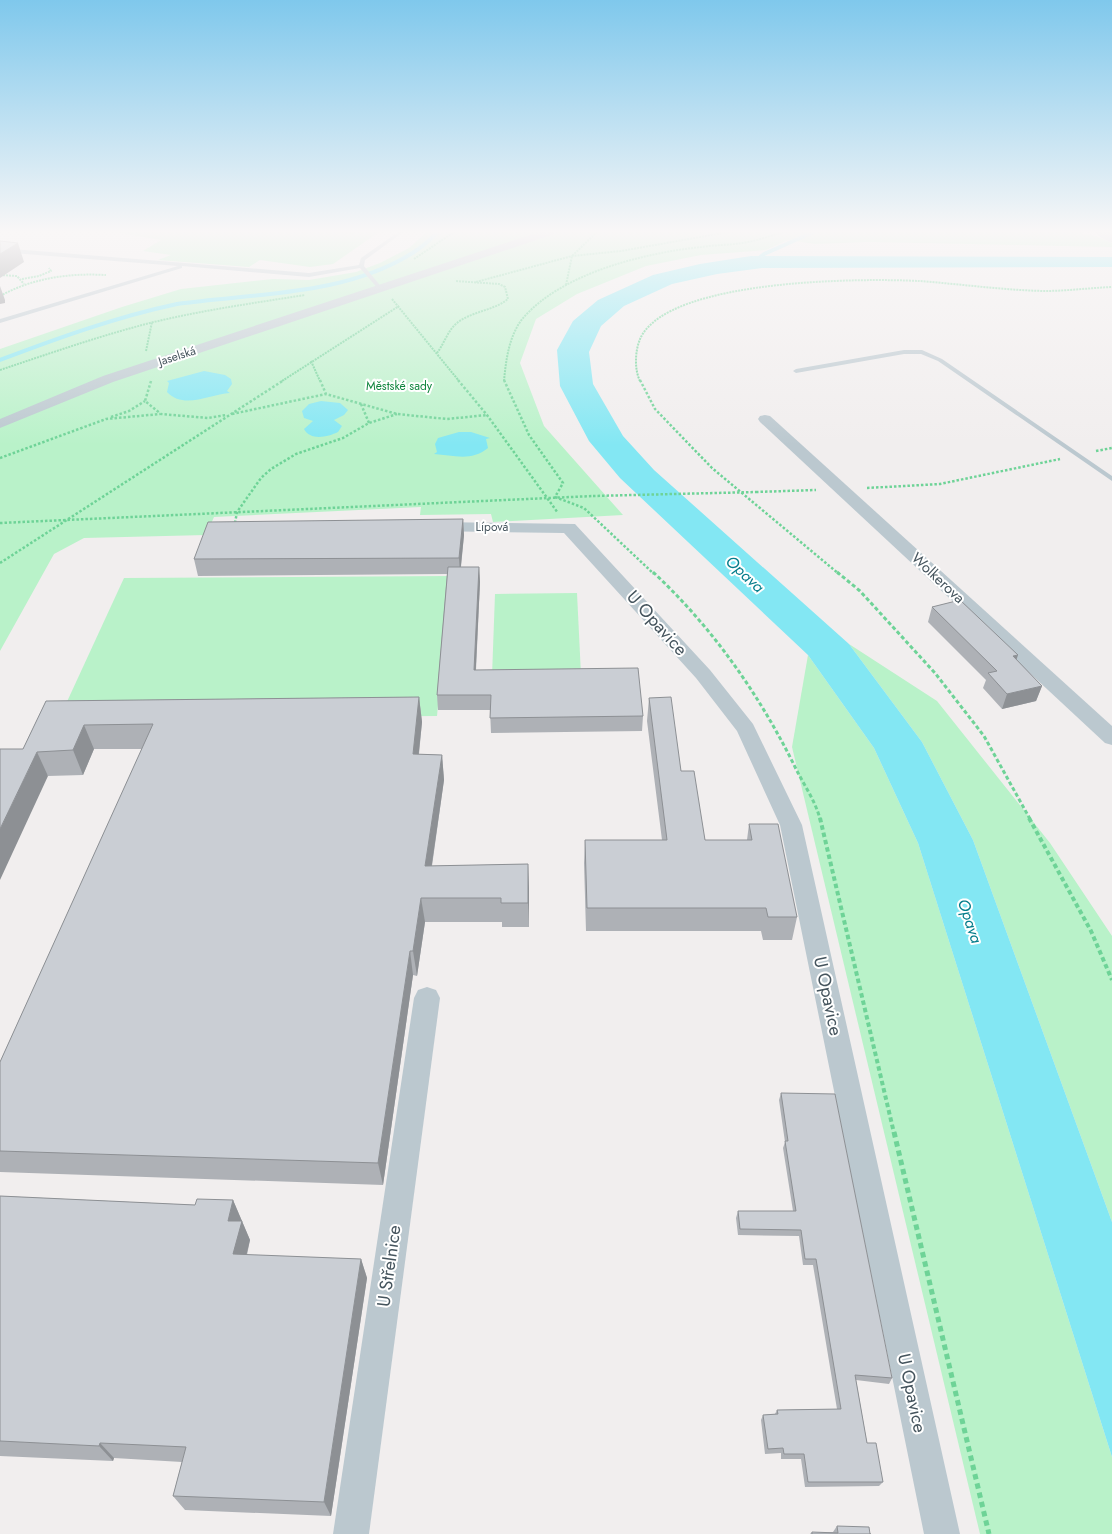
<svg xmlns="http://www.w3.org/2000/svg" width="1112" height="1534" font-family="Jost,sans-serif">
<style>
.green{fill:#b9f2c9}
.water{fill:#83e7f3}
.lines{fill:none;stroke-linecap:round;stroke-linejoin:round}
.stream{stroke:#83e7f3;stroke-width:4}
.path-far4{stroke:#6ed397;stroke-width:2;stroke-dasharray:2 1;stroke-linecap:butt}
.path-far3{stroke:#6ed397;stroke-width:2.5;stroke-dasharray:2.5 2;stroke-linecap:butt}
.path-far2{stroke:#6ed397;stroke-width:3;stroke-dasharray:4 2.5;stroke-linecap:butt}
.path-far1{stroke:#6ed397;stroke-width:4;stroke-dasharray:4.5 3;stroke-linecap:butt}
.path{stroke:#6ed397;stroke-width:5;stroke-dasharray:5.5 4;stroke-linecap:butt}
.lane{fill:#bbc8cf;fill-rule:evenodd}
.street{fill:#bbc8cf;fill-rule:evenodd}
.path-bridge{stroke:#6ed397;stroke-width:2.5;stroke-dasharray:2.5 2;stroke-linecap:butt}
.secondary-bridge{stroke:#bdccd7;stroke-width:16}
.wall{fill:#aeb1b6}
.shaded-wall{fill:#8d9094}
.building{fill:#caced4;stroke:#8d9094}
.labels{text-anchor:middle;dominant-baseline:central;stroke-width:4;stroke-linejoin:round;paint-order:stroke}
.far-street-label{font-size:12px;fill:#45545d;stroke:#fff}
.far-park-label{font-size:12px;fill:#10853e;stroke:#fff}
.street-label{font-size:15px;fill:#45545d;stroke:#fff}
.water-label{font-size:16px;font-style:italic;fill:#057d8b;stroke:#fff}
.near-street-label{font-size:18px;fill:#45545d;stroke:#fff}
</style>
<rect width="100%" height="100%" fill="#f1eeee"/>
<g class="green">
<polygon points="103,230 379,230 379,232 333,264 310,267 260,260 249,267 158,260 171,255 143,251 161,240"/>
<polygon points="429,230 1085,230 1082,234 1096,236 1112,243 1112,247 868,242 815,244 788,240 766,250 701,255 646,266 577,294 536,319 520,363 544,426 623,515 493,522 491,514 420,515 421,507 214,517 206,535 84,538 54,554 0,651 0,349 122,307 181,289 273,279 309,280 356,272 380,263 409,248"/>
<polygon points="450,576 437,716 59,719 124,578"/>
<polygon points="577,593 581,675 492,676 495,594"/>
<polygon points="849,644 937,701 1050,843 1112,936 1112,1222 973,840 922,742"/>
<polygon points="808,655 874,748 918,843 1112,1457 1112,1534 980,1534 792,747"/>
</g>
<g class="water">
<polygon points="751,256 1112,257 1112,267 762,268 717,274 672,284 624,306 601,326 589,352 593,384 623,436 654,470 849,644 922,742 973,840 1112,1222 1112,1457 918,843 874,748 808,655 620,478 589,441 560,386 557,350 573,321 598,300 653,275 700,264"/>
<path d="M204,371L225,375L231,379L232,384L227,391L230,393C210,394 184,410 167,392L169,383L167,381Z"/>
<path d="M321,401L340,403L348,410L344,415L334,420L342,426L338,432C328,437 310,441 304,429L313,421L304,418L302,411L309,404Z"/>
<path d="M459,432H471L490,438L486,439L488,448C471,462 453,455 434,454L437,452L435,444L438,438Z"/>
</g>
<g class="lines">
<g class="stream">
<polyline points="756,261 764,254 818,230"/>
<path d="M0,360C58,338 116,317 177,304C255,293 346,296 414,252C424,246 432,237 441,230"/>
</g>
<g class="path-far4">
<polyline points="328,230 353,233"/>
<polyline points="350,230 353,233 357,230"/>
<polyline points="414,259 457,230"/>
<polyline points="0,275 17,276 24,284"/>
<polyline points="22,279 39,276 51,271 49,268"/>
<polyline points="476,282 572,256 621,251 740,230"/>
<polyline points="566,285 572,256 599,230"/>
<path d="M0,296C33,278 68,273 106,275"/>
<polyline points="392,299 459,381"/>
<polyline points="146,351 152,322"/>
<path d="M437,353C444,344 448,330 457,323C472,311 493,311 508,299L505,287L499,284L455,281"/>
<polyline points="311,361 320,381"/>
<path d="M0,370C51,353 102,335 154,322C204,310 254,303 305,295"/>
<polyline points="282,381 399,306"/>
<path d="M504,381C506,360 509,334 524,317C563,273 644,253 701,247C715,245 729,245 742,243C758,241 775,234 790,230"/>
<path d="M640,381C634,369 635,349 641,337C671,279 860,278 919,281C960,284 1002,290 1044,291C1066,291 1089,288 1112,287"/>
</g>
<g class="path-far3">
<polyline points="320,380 326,394 397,414 447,419 487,415"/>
<polyline points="458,380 487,415 558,513"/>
<polyline points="504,380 529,435 563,483 555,497"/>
<polyline points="640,380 655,409 712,468 839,574"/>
<polyline points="151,381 145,401 161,414 208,418 226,415"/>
<polyline points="361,404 369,423"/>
<polyline points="232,414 326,394"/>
<polyline points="111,417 129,411 145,401"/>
<polyline points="1096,451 1112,448"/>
<polyline points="0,458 106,419 160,414"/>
<polyline points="867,488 940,484 1060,459"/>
<polyline points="756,492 816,490"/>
<polyline points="555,497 584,508 654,574"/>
<polyline points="0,523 593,496"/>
<polyline points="235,523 237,512 261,478 271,469 296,454 343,438 369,423 397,414"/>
<polyline points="0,563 284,380"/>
</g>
<g class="path-far2">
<path d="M653,572C714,629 761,697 797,771C805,786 816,803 820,819"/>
<polyline points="837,572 860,591 935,673 984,736 1030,819"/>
</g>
<g class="path-far1">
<polyline points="820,818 894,1133"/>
<polyline points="1029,818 1091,931 1112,980"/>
</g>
<polyline class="path" points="894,1132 989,1534"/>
<g class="lane">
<polygon points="401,230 406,230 365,260 364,266 383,289 380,291 360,268 309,277 182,266 182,268 0,323 0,319 178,266 0,252 0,248 309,273 359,265 361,258"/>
<polygon points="904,350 922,350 942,359 1112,476 1112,481 938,361 921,354 904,354 796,373 793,371 796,369"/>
</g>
<g class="street">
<polygon points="545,230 561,230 560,232 113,382 0,428 0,419 103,376"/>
<polygon points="765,415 770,416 1112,726 1112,745 1105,743 760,422 758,419 760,416"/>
<polygon points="434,522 575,524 710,670 753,724 802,825 960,1534 924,1534 780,825 737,731 696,678 564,533 428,531 426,527 428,523"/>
<polygon points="427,987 436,990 440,998 369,1534 333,1534 414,998 418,990"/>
</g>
<polyline class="path-bridge" points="593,496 756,492"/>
<polyline class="secondary-bridge" points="1104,230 1112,234"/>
</g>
<g class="wall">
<polygon points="463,519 464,535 461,567 479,567 480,582 476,670 643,716 642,731 491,733 490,710 438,710 437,695 447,574 198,576 194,559"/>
<polygon points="932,607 1017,660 1042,686 1036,701 1002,709 983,688 986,680 928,622"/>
<polygon points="419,697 422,722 419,754 442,755 444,780 432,866 528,864 529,927 502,927 502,922 425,922 417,976 413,975 383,1185 0,1172 0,1062 142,749 94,749 83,775 48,776 23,749 46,701"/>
<polygon points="649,698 681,771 705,840 747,840 749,824 797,917 792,940 763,940 761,931 586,931 584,863 585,840 662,840 647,721"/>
<polygon points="781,1093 892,1378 889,1384 856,1380 867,1443 883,1482 879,1486 805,1487 801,1459 781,1459 781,1453 765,1454 761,1420 763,1415 775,1414 777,1410 837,1409 813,1265 803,1265 799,1236 738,1235 736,1218 738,1211 793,1211 783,1148 785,1142 779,1100"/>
<polygon points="0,1196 195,1205 233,1200 250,1240 247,1255 361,1259 367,1278 331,1516 185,1510 173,1496 182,1462 114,1458 113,1461 0,1456"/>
<polygon points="837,1526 870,1534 871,1534 810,1534 812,1532 833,1532"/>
</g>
<g class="shaded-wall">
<polygon points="18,243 24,262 0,278 0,254"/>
<polygon points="0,286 5,300 5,303 0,304"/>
<polygon points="463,519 464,535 460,574 459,558"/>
<polygon points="479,567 480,582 475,685 474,670"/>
<polygon points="1018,655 1013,670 1013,656"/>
<polygon points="1042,686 1036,701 1002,709 1007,694"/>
<polygon points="419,697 422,722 416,779 413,754"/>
<polygon points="84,725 94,749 83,775 73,750"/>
<polygon points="37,752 48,776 0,880 0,829"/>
<polygon points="442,755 444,780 428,891 425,866"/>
<polygon points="528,864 529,888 529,927 528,903"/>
<polygon points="421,898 425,922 417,976 413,951"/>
<polygon points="410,951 413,975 383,1185 378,1163"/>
<polygon points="233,1200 250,1240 242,1273 233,1254 228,1221"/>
<polygon points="361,1259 367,1278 331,1516 324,1502"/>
<polygon points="100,1443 114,1458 113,1461 99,1446"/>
</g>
<g class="building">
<polygon points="0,241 18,243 0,254"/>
<polygon points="463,519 459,558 194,559 208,522"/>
<polygon points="448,567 479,567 474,670 638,668 643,716 490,718 491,695 437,695"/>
<polygon points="960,600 1018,655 1013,656 1042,686 1007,694 988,673 997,671 932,607"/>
<polygon points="419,697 413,754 442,755 425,866 528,864 528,903 501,903 501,898 421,898 413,951 410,951 378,1163 0,1151 0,1062 153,724 84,725 73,750 37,752 0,829 0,749 23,749 46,701"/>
<polygon points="671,697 681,771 694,771 705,840 752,840 749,824 778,824 797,917 768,917 766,908 587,908 585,840 667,840 649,698"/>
<polygon points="781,1093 835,1094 892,1378 855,1375 867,1443 876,1443 883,1482 808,1482 804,1454 784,1454 783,1448 768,1449 763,1415 778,1414 777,1410 841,1409 816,1259 805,1259 801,1230 740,1229 738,1211 796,1211 785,1141 788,1141"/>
<polygon points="0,1196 195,1205 197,1199 233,1200 228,1221 242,1221 233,1254 361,1259 324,1502 173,1496 186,1447 100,1443 99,1446 0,1441"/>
<polygon points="837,1526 869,1527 870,1534 871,1534 812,1534 812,1532 838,1533"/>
</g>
<linearGradient id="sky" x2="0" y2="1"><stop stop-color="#7fc8ec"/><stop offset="0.52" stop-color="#f9f7f7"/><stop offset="1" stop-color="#f9f7f7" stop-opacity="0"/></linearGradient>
<rect width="1112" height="445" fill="url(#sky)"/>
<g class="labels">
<g class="far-street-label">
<text transform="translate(177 356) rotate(-18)">Jaselská</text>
<text x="492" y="527">Lípová</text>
</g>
<g class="far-park-label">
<text x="399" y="386">Městské sady</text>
</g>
<g class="street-label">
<text transform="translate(938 578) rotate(43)">Wolkerova</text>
</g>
<g class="water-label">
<text transform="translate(745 574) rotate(43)">Opava</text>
<text transform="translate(970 921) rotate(71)">Opava</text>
</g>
<g class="near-street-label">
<text transform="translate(657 623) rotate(48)">U Opavice</text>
<text transform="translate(828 996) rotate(78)">U Opavice</text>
<text transform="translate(389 1266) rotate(-82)">U Střelnice</text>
<text transform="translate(912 1393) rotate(78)">U Opavice</text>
</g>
</g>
</svg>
